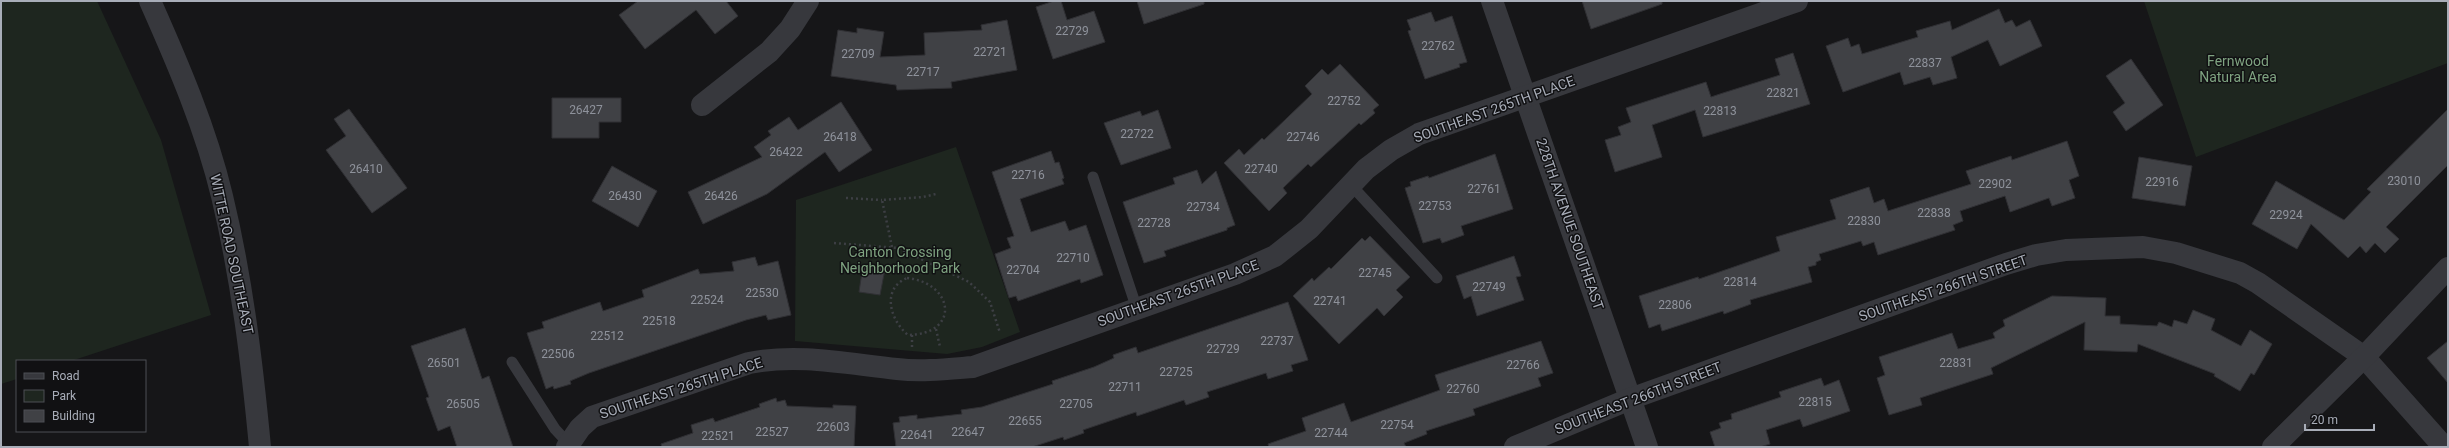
<svg xmlns="http://www.w3.org/2000/svg" width="2449" height="448" font-family="Roboto,sans-serif">
<style>
.green{fill:#1e261f}
.building{fill:#404145;stroke:#303034}
.lines{fill:none;stroke-linecap:round;stroke-linejoin:round}
.path{stroke:#3d3f44;stroke-width:2.5;stroke-dasharray:2 3;stroke-linecap:butt}
.service{stroke:#37383d;stroke-width:11}
.minor{stroke:#37383d;stroke-width:22}
.tertiary{stroke:#37383d;stroke-width:22}
.labels{text-anchor:middle;dominant-baseline:central;stroke-width:3;stroke-linejoin:round;paint-order:stroke}
.number-label{font-size:12px;fill:#8e929b}
.park-label{font-size:14px;fill:#7fa381;stroke:#111113}
.street-label{font-size:14px;fill:#a8adb8;stroke:#111113}
</style>
<rect width="100%" height="100%" fill="#161618"/>
<g class="green">
<polygon points="1,1 97,1 161,140 211,315 71,361 17,361 17,379 1,384"/>
<polygon points="2144,1 2448,1 2448,63 2196,157"/>
<polygon points="956,147 1020,332 982,347 947,354 795,341 796,200"/>
</g>
<g class="building">
<polygon points="638,1 726,1 738,16 715,34 696,10 645,49 619,15"/>
<polygon points="1054,1 1061,1 1067,20 1094,11 1105,42 1053,59 1036,7"/>
<polygon points="1137,1 1204,1 1204,4 1144,24"/>
<polygon points="1582,1 1662,1 1662,4 1591,29"/>
<polygon points="1999,9 2005,23 2012,20 2016,27 2030,20 2042,46 2000,66 1988,40 1951,57 1957,78 1933,85 1930,77 1904,85 1900,72 1843,92 1826,46 1848,38 1851,47 1859,44 1862,54 1918,37 1916,31 1950,21 1952,30"/>
<polygon points="1431,12 1435,22 1452,16 1467,62 1459,64 1460,67 1425,79 1408,31 1411,30 1407,20"/>
<polygon points="1007,20 1017,70 951,82 952,88 897,90 896,85 831,76 838,30 857,33 857,28 884,32 880,57 925,55 924,33 982,30 981,25"/>
<polygon points="1793,53 1810,104 1703,137 1695,110 1652,125 1662,157 1615,172 1605,140 1621,135 1618,127 1631,122 1626,108 1706,82 1711,97 1723,93 1780,75 1775,59"/>
<polygon points="2131,59 2163,105 2126,131 2113,112 2125,103 2106,76"/>
<polygon points="1340,64 1379,105 1373,110 1375,113 1361,125 1359,123 1311,167 1308,164 1283,188 1287,193 1269,211 1224,163 1239,149 1244,155 1262,138 1264,140 1312,94 1305,86 1322,69 1328,75"/>
<polygon points="552,98 621,98 621,122 599,122 599,138 552,138"/>
<polygon points="841,102 872,150 839,172 825,152 767,194 703,224 688,192 762,157 754,147 771,135 768,131 789,117 798,130"/>
<polygon points="349,109 407,188 372,213 326,150 346,136 334,119"/>
<polygon points="2448,109 2448,165 2386,227 2399,239 2385,253 2375,243 2366,253 2360,246 2348,258 2311,224 2297,249 2252,224 2276,181 2344,220 2371,192 2367,189"/>
<polygon points="1158,110 1171,148 1121,165 1104,123 1140,111 1142,116"/>
<polygon points="2067,141 2079,176 2069,180 2075,198 2052,206 2049,198 2010,212 2005,196 1960,211 1963,221 1953,225 1955,230 1878,255 1874,242 1863,246 1861,241 1819,254 1821,260 1816,262 1816,265 1808,267 1812,282 1750,300 1751,304 1724,314 1723,311 1662,331 1660,324 1649,328 1639,296 1698,277 1699,279 1780,251 1776,237 1836,219 1830,200 1869,187 1874,203 1884,199 1888,211 1971,184 1966,171 2011,156 2012,160"/>
<polygon points="1051,151 1055,163 1059,162 1064,178 1062,179 1064,184 1020,199 1031,232 1065,221 1069,231 1086,225 1103,275 1081,283 1080,279 1018,301 1016,296 1009,298 995,254 1011,248 1007,238 1014,236 992,172"/>
<polygon points="1495,154 1513,209 1461,226 1464,235 1442,243 1440,238 1423,243 1405,188 1411,186 1410,182 1428,176 1429,178"/>
<polygon points="2139,157 2192,166 2185,206 2132,198"/>
<polygon points="612,166 657,191 638,227 592,201"/>
<polygon points="1197,170 1202,184 1216,171 1235,225 1227,228 1227,230 1164,251 1166,256 1144,263 1123,202 1175,184 1173,178"/>
<polygon points="1370,236 1410,277 1396,290 1403,297 1384,316 1377,308 1339,344 1293,296 1312,278 1314,281 1329,267 1331,269 1362,238 1365,241"/>
<polygon points="1514,256 1521,276 1516,277 1524,300 1477,316 1471,296 1464,299 1456,276"/>
<polygon points="755,257 758,266 778,261 791,315 768,320 766,315 746,320 589,373 570,381 571,384 554,389 553,386 546,389 527,333 544,328 542,322 600,302 603,311 644,297 642,290 698,269 700,274 734,271 732,262"/>
<polygon points="863,265 885,269 880,295 859,292"/>
<polygon points="2052,296 2106,298 2105,316 2120,316 2120,324 2157,326 2159,322 2172,327 2174,320 2187,324 2193,310 2215,319 2211,330 2241,346 2250,330 2272,344 2254,375 2251,373 2240,391 2214,376 2215,374 2138,344 2137,352 2084,350 2085,322 1991,368 1993,374 1920,398 1922,405 1889,415 1877,378 1885,375 1879,357 1952,333 1958,349 1995,338 1993,333 2005,326 2003,320"/>
<polygon points="1288,302 1308,360 1291,365 1293,371 1268,379 1266,373 1207,392 1209,397 1186,405 1184,400 1137,416 1136,412 1083,430 1084,433 1064,440 1063,437 1032,447 896,447 893,423 900,422 899,417 917,415 917,419 962,414 961,410 982,407 1053,384 1052,381 1094,367 1114,358 1113,355 1136,347 1138,353"/>
<polygon points="465,328 482,379 489,376 513,447 457,447 450,426 438,431 426,398 429,397 411,346"/>
<polygon points="1541,341 1553,373 1538,378 1541,386 1473,409 1475,415 1426,431 1427,434 1404,443 1406,447 1269,447 1268,444 1306,431 1302,418 1344,403 1351,422 1440,390 1435,375"/>
<polygon points="2448,341 2448,383 2427,358"/>
<polygon points="1821,378 1824,386 1839,380 1850,411 1803,427 1800,419 1766,430 1770,444 1760,447 1715,447 1710,432 1721,428 1719,423 1732,419 1731,414 1781,397 1779,392"/>
<polygon points="776,398 777,402 785,400 787,406 833,408 833,405 856,406 854,447 662,447 661,444 693,433 691,425 713,418 715,422 760,407 759,404"/>
</g>
<g class="lines">
<g class="path">
<polyline points="846,198 882,200"/>
<polyline points="834,243 898,248 969,282 990,302 1000,333"/>
<polyline points="892,247 882,200 923,197 936,194"/>
<path d="M907,278C954,283 961,334 908,335C890,320 881,289 907,278Z"/>
<polyline points="936,329 940,347"/>
<polyline points="912,335 912,348"/>
</g>
<g class="service">
<polyline points="1093,177 1137,309"/>
<polyline points="1351,185 1437,278"/>
<polyline points="512,362 555,429 568,443"/>
</g>
<g class="minor">
<polyline points="1492,1 1647,447"/>
<polyline points="702,105 769,52 790,29 808,1"/>
<path d="M567,447L580,428L592,417L749,363C798,353 848,364 897,369C922,372 948,369 973,367L1235,274L1275,256L1309,229L1366,169L1391,150L1419,134L1797,1"/>
<polyline points="1515,447 1630,399 2006,264 2036,255 2066,250 2143,247 2176,253 2240,273 2258,283 2364,357 2444,447"/>
<polyline points="2273,447 2364,357 2448,268"/>
</g>
<path class="tertiary" d="M150,1C178,64 206,129 222,196C242,279 252,363 260,447"/>
</g>
<g class="labels">
<g class="number-label">
<text x="1072" y="31">22729</text>
<text x="1438" y="46">22762</text>
<text x="990" y="52">22721</text>
<text x="858" y="54">22709</text>
<text x="1925" y="63">22837</text>
<text x="923" y="72">22717</text>
<text x="1783" y="93">22821</text>
<text x="1344" y="101">22752</text>
<text x="586" y="110">26427</text>
<text x="1720" y="111">22813</text>
<text x="1137" y="134">22722</text>
<text x="840" y="137">26418</text>
<text x="1303" y="137">22746</text>
<text x="786" y="152">26422</text>
<text x="366" y="169">26410</text>
<text x="1261" y="169">22740</text>
<text x="1028" y="175">22716</text>
<text x="2404" y="181">23010</text>
<text x="2162" y="182">22916</text>
<text x="1995" y="184">22902</text>
<text x="1484" y="189">22761</text>
<text x="625" y="196">26430</text>
<text x="721" y="196">26426</text>
<text x="1435" y="206">22753</text>
<text x="1203" y="207">22734</text>
<text x="1934" y="213">22838</text>
<text x="2286" y="215">22924</text>
<text x="1864" y="221">22830</text>
<text x="1154" y="223">22728</text>
<text x="1073" y="258">22710</text>
<text x="1023" y="270">22704</text>
<text x="1375" y="273">22745</text>
<text x="1740" y="282">22814</text>
<text x="1489" y="287">22749</text>
<text x="762" y="293">22530</text>
<text x="707" y="300">22524</text>
<text x="1330" y="301">22741</text>
<text x="1675" y="305">22806</text>
<text x="659" y="321">22518</text>
<text x="607" y="336">22512</text>
<text x="1277" y="341">22737</text>
<text x="1223" y="349">22729</text>
<text x="558" y="354">22506</text>
<text x="444" y="363">26501</text>
<text x="1956" y="363">22831</text>
<text x="1523" y="365">22766</text>
<text x="1176" y="372">22725</text>
<text x="1125" y="387">22711</text>
<text x="1463" y="389">22760</text>
<text x="1815" y="402">22815</text>
<text x="463" y="404">26505</text>
<text x="1076" y="404">22705</text>
<text x="1025" y="421">22655</text>
<text x="1397" y="425">22754</text>
<text x="833" y="427">22603</text>
<text x="772" y="432">22527</text>
<text x="968" y="432">22647</text>
<text x="1331" y="433">22744</text>
<text x="917" y="435">22641</text>
<text x="718" y="436">22521</text>
</g>
<g class="park-label">
<text x="2238" y="61">Fernwood<tspan x="2238" dy="16">Natural Area</tspan></text>
<text x="900" y="252">Canton Crossing<tspan x="900" dy="16">Neighborhood Park</tspan></text>
</g>
<g class="street-label">
<text transform="translate(1494 109) rotate(-20)">SOUTHEAST 265TH PLACE</text>
<text transform="translate(1570 224) rotate(71)">228TH AVENUE SOUTHEAST</text>
<text transform="translate(232 254) rotate(78)">WITTE ROAD SOUTHEAST</text>
<text transform="translate(1943 288) rotate(-19)">SOUTHEAST 266TH STREET</text>
<text transform="translate(1178 293) rotate(-20)">SOUTHEAST 265TH PLACE</text>
<text transform="translate(681 388) rotate(-18)">SOUTHEAST 265TH PLACE</text>
<text transform="translate(1638 398) rotate(-21)">SOUTHEAST 266TH STREET</text>
</g>
</g>
<rect width="2449" height="448" fill="none" stroke="#a8adb8" stroke-width="4"/>
<rect x="16" y="360" width="130" height="72" fill="#111113" stroke="#4d4f55"/>
<rect x="24" y="373" width="20" height="6" fill="#37383d" stroke="#4d4f55"/>
<text x="52" y="380" font-size="12" fill="#a8adb8">Road</text>
<rect x="24" y="390" width="20" height="12" fill="#1e261f" stroke="#4d4f55"/>
<text x="52" y="400" font-size="12" fill="#a8adb8">Park</text>
<rect x="24" y="410" width="20" height="12" fill="#404145" stroke="#4d4f55"/>
<text x="52" y="420" font-size="12" fill="#a8adb8">Building</text>
<path d="M2305 424v6h69v-6" fill="none" stroke="#a8adb8" stroke-width="2"/>
<text x="2311" y="424" font-size="12" fill="#a8adb8" stroke="#111113" stroke-width="3" paint-order="stroke">20 m</text>
</svg>
